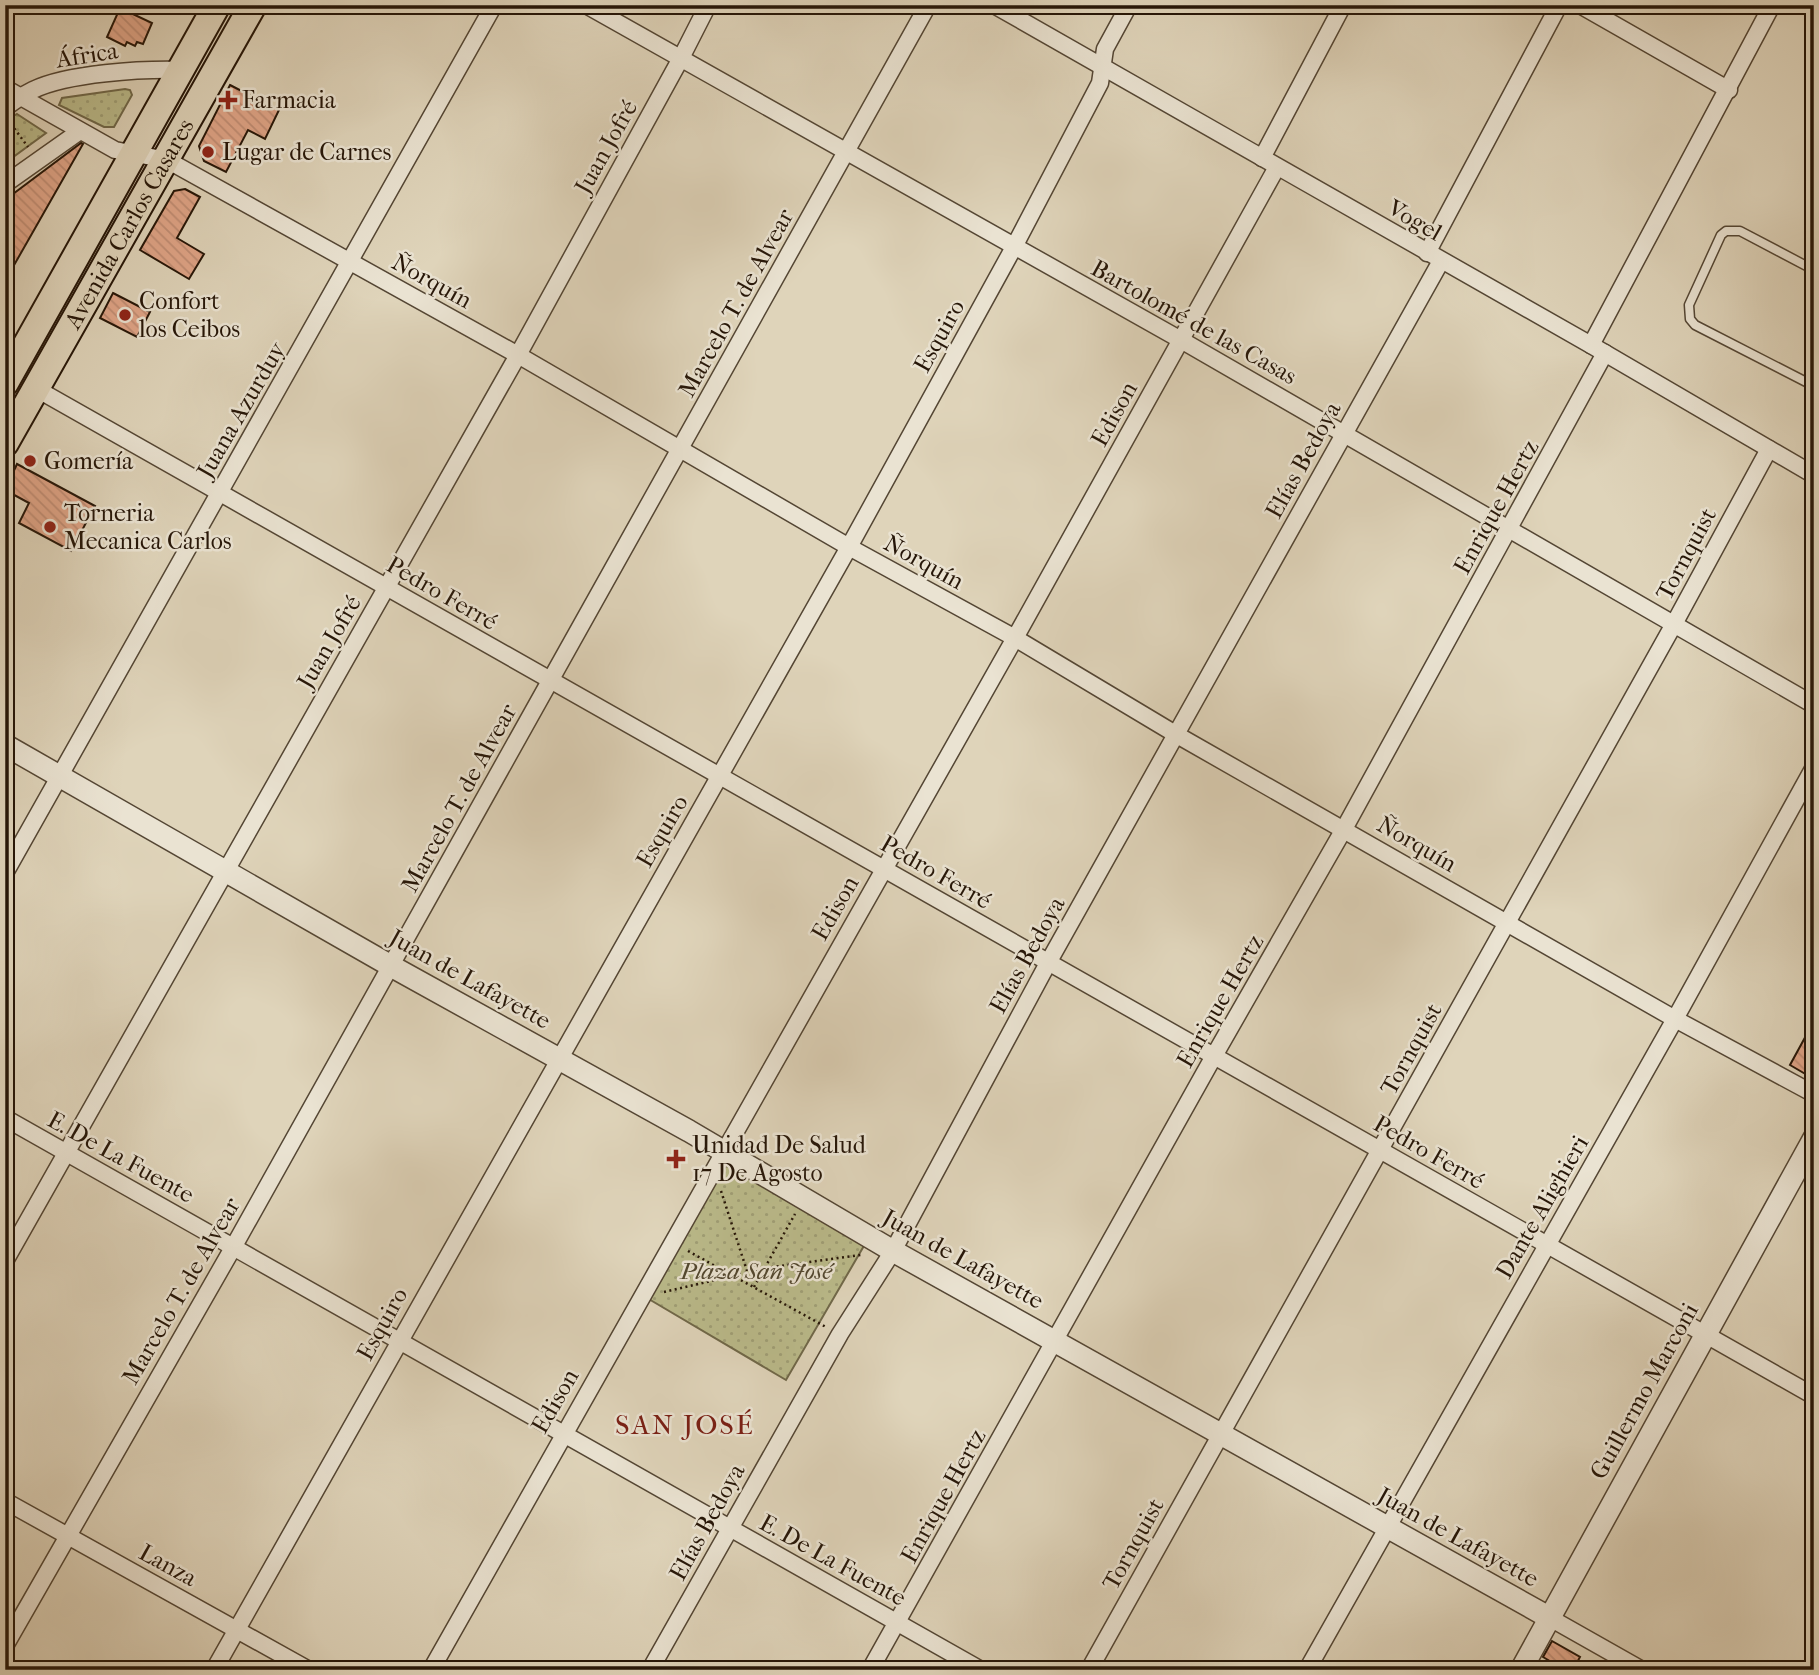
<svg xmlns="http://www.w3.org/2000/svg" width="1819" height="1675" font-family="'IM FELL French Canon',serif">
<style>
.park{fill:url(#park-dots);stroke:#706849;stroke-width:2}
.building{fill:url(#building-back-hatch);stroke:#261608;stroke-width:2}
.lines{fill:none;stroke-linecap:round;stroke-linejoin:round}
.service-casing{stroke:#544634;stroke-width:11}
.minor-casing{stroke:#544634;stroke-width:19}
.tertiary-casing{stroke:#544634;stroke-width:24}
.primary-casing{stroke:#261608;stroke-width:30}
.path{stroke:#261608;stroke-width:2.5;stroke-dasharray:2 3.5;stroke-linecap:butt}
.service{stroke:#eae3d2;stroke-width:8}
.minor{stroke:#eae3d2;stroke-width:16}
.tertiary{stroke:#eae3d2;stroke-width:21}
.primary{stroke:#dfd4ba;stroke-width:26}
.poi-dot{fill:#8f2418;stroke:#eae3d2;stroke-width:2.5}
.labels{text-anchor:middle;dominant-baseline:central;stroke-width:5;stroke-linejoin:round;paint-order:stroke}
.street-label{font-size:24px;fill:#261608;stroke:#eae3d2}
.poi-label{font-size:24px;fill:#261608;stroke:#eae3d2;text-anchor:start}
.park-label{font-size:24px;font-style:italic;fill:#52472f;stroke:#eae3d2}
.quarter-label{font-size:28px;letter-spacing:2px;fill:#7a1f14;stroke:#eae3d2}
</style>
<defs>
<pattern id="park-dots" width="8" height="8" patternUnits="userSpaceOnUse" patternTransform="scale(1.75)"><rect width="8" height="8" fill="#baba8a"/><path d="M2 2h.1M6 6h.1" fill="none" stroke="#a09f76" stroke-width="1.8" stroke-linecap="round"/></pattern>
<pattern id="building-back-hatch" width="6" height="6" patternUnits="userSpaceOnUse" patternTransform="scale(1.75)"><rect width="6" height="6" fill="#e0a588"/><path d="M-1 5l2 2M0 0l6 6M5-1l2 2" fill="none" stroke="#c08d74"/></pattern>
</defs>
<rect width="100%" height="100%" fill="#dfd4ba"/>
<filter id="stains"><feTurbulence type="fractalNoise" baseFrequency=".00286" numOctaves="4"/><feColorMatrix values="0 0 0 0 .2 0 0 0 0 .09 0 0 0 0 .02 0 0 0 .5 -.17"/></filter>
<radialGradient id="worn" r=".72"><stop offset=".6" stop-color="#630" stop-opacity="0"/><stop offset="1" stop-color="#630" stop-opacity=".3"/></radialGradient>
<g class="park">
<polygon points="125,89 130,90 132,95 114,127 104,127 59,105 62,98"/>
<polygon points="17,114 46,133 5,163 5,121"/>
<polygon points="727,1163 865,1244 786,1380 647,1298"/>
</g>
<g class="building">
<polygon points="120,8 152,23 143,44 137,42 135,46 127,42 125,46 107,37"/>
<polygon points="230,85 279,110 265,139 248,130 226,172 204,161 199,146"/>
<polygon points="81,143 83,144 5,281 5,200"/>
<polygon points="185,189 200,197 177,238 204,254 189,279 140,250 174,191"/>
<polygon points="113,293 150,312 137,337 100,318"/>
<polygon points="17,464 95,506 71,551 19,523 29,503 5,490"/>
<polygon points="1814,1021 1814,1079 1790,1065"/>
<polygon points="1552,1641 1580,1657 1573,1670 1565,1670 1543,1657"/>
</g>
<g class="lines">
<g class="service-casing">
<polyline id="service" points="1814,270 1740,231 1726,231 1721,235 1689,305 1690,319 1695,325 1814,386"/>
</g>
<g class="minor-casing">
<g id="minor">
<polyline points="586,5 1181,340 1814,705"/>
<polyline points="994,5 1591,345 1814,475"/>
<polyline points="1580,5 1729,90"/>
<polyline points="5,88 115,150 167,160 518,355 849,547 1015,638 1177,735 1675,1019 1814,1094"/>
<path d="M5,108C14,101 23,95 33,90C68,73 142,69 181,70"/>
<polyline points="1262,158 1343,5"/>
<polyline points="5,184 80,131"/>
<polyline points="1427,253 1559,5"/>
<polyline points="1591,345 1772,5"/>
<polyline points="35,388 1814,1396"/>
<polyline points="5,873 494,5"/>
<polyline points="5,1118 981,1670"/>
<polyline points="5,1261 518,355 681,58 708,5"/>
<polyline points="5,1501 309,1670"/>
<polyline points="1550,1618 1642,1670"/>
<polyline points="5,1646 234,1246 928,5"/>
<polyline points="214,1670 849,547 1014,247 1100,83 1105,49 1129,5"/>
<polyline points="431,1670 1015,638 1277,167"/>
<polyline points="650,1670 840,1334 893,1251 1048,963 1441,261"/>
<polyline points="870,1670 1214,1056 1344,829 1605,353"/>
<polyline points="1089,1670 1674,624 1769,449"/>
<polyline points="1307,1670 1675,1019 1814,767"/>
</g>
</g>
<g class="tertiary-casing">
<g id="tertiary">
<polyline points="5,745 391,966 689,1131 893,1251 1550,1618"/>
<polyline points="1521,1670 1814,1138"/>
</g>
</g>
<g class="primary-casing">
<g id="primary">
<polyline points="5,383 217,5"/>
<path id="s1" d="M5,443L253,5"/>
</g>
</g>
<g class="path">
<polyline points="11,124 28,147"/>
<polyline points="721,1191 747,1271"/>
<polyline points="688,1251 826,1327"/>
<polyline points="754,1287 795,1214"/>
<polyline points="664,1292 766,1268 861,1255"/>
</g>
<use href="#service" class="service"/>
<use href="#minor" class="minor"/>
<use href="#tertiary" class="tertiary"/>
<use href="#primary" class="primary"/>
</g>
<g class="poi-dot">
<path d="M224.5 89.5h7v7h7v7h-7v7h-7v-7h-7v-7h7z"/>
<circle cx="208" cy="152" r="7"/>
<circle cx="125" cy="315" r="7"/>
<circle cx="30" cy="461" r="7"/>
<circle cx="50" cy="527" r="7"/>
<path d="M672.5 1148.5h7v7h7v7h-7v7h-7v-7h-7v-7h7z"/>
</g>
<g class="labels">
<g class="street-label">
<text transform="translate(87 55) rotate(-9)">África</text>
<text transform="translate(606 147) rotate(-61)">Juan Jofré</text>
<text transform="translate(1415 220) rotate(30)">Vogel</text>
<text stroke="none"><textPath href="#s1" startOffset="252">Avenida Carlos Casares</textPath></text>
<text transform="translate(432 281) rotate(29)">Ñorquín</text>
<text transform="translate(736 303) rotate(-61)">Marcelo T. de Alvear</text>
<text transform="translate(1194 322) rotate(29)">Bartolomé de las Casas</text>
<text transform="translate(939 336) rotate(-61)">Esquiro</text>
<text transform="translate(241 410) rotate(-60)">Juana Azurduy</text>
<text transform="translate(1114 414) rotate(-61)">Edison</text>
<text transform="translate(1303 460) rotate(-61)">Elías Bedoya</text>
<text transform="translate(1496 507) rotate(-61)">Enrique Hertz</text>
<text transform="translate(1686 554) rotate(-62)">Tornquist</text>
<text transform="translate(924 562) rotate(29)">Ñorquín</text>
<text transform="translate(442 593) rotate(30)">Pedro Ferré</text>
<text transform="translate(329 642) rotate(-60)">Juan Jofré</text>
<text transform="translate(459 798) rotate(-61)">Marcelo T. de Alvear</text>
<text transform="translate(662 831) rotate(-60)">Esquiro</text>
<text transform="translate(1417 844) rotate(30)">Ñorquín</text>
<text transform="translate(936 872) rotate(30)">Pedro Ferré</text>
<text transform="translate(835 908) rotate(-60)">Edison</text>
<text transform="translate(1027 955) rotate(-61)">Elías Bedoya</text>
<text transform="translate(470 979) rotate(29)">Juan de Lafayette</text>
<text transform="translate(1220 1001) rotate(-60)">Enrique Hertz</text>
<text transform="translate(1411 1049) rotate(-61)">Tornquist</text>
<text transform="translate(1429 1152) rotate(30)">Pedro Ferré</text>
<text transform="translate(121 1157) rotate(29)">E. De La Fuente</text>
<text transform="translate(1542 1207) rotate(-60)">Dante Alighieri</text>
<text transform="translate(963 1259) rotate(29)">Juan de Lafayette</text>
<text transform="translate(181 1291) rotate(-60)">Marcelo T. de Alvear</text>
<text transform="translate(382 1324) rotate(-61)">Esquiro</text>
<text transform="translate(1644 1391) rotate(-61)">Guillermo Marconi</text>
<text transform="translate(555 1401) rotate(-60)">Edison</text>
<text transform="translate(943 1496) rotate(-61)">Enrique Hertz</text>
<text transform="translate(707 1522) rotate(-61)">Elías Bedoya</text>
<text transform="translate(1458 1537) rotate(29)">Juan de Lafayette</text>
<text transform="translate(1133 1544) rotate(-61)">Tornquist</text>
<text transform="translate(833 1560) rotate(29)">E. De La Fuente</text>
<text transform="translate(168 1565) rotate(29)">Lanza</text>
</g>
<g class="poi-label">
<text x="242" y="100">Farmacia</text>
<text x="222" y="152">Lugar de Carnes</text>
<text x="139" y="301">Confort<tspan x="139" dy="28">los Ceibos</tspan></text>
<text x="44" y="461">Gomería</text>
<text x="64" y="513">Torneria<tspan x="64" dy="28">Mecanica Carlos</tspan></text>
<text x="692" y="1145">Unidad De Salud<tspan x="692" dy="28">17 De Agosto</tspan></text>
</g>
<g class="park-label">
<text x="756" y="1271">Plaza San José</text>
</g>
<g class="quarter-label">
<text x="685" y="1424">SAN JOSÉ</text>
</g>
</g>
<rect width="1819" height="1675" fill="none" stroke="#dfd4ba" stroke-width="28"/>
<rect x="7" y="7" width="1805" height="1661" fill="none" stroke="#261608" stroke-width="3.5"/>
<rect x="14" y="14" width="1791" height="1647" fill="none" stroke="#261608" stroke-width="2"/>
<rect width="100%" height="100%" filter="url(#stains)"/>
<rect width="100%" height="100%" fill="url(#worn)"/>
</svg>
